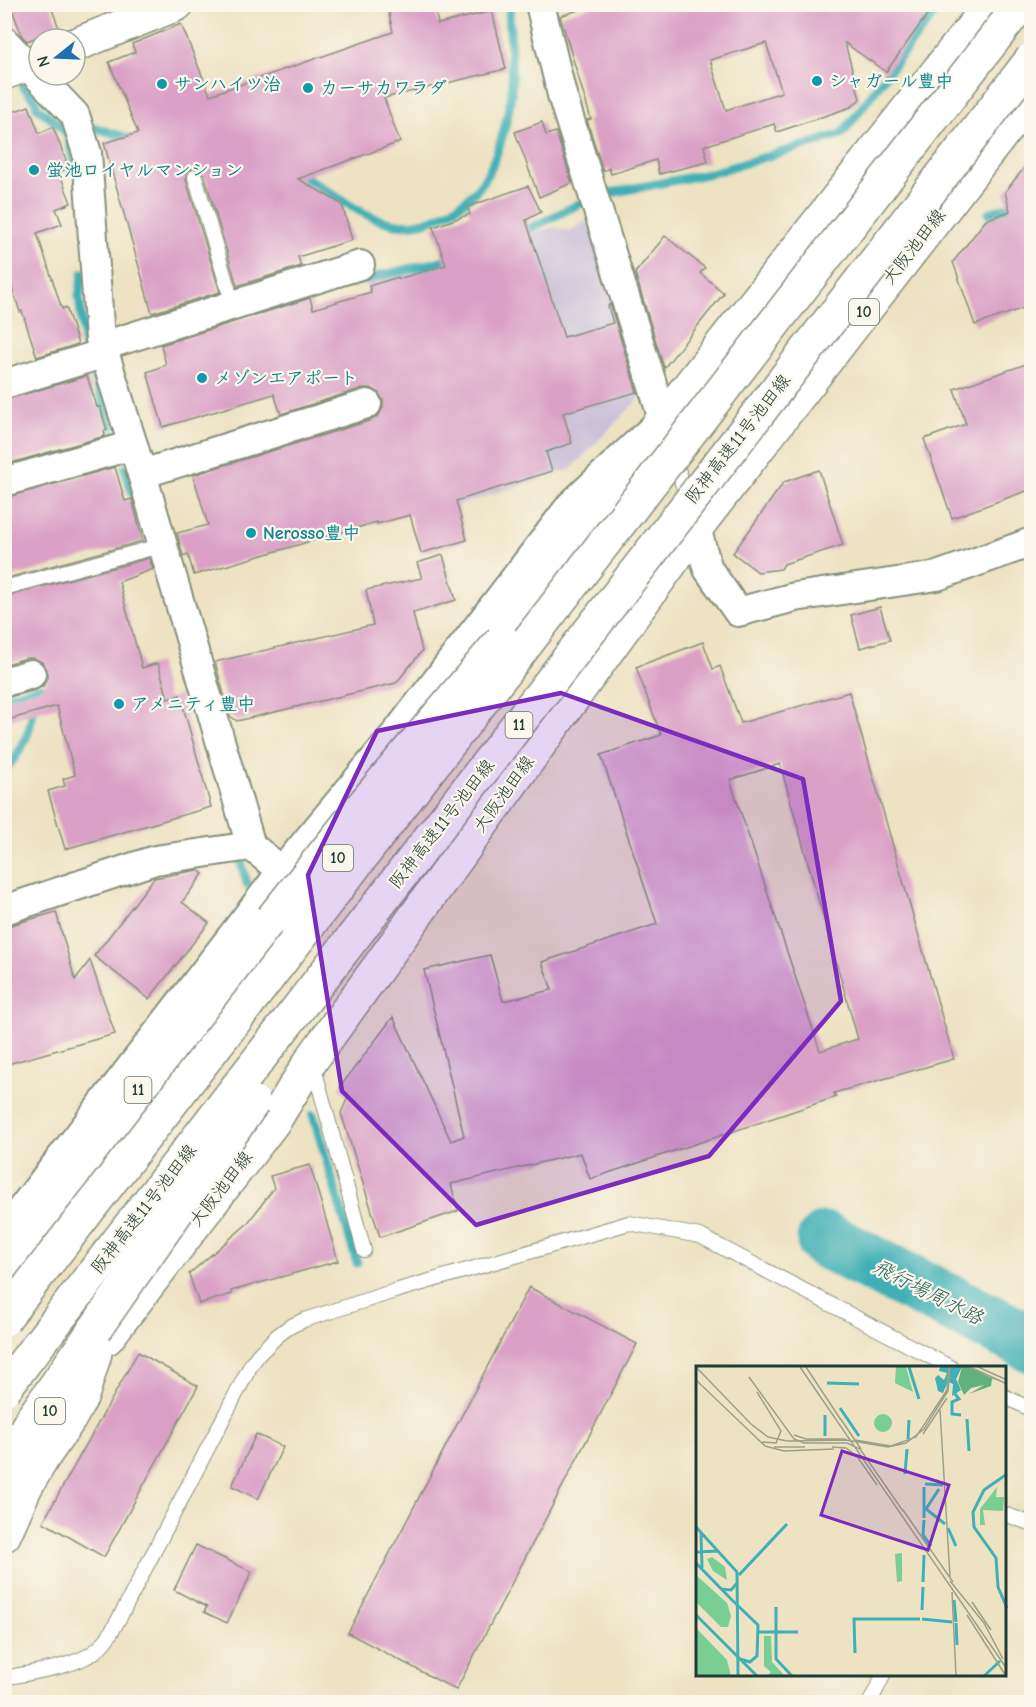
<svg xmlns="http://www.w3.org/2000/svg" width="1036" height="1707" font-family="'Comic Neue','Klee One',sans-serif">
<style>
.industrial{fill:#c9bfd7}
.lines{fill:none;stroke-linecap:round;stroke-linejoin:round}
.stream{stroke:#3fb0b6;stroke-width:9}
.river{stroke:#3fb0b6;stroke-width:57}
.building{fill:#daa0c6;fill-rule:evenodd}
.service-casing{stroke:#86907b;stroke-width:16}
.minor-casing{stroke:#86907b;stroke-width:32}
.tertiary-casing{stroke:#86907b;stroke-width:36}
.primary-casing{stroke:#86907b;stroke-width:36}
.motorway-casing{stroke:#86907b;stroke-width:36}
.service{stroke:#fff;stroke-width:14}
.minor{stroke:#fff;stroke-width:28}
.tertiary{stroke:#fff;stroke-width:33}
.primary{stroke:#fff;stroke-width:33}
.motorway{stroke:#fff;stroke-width:33}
.motorway-bridge-casing{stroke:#86907b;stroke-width:36;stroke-linecap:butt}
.motorway-bridge{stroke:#fff;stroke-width:33}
.marked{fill:#7b2cbf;fill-opacity:0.2;stroke:#7b2cbf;stroke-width:4.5;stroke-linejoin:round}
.culture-dot{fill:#0f9aa8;stroke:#fbf7ec;stroke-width:2}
.labels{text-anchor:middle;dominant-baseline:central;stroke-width:4.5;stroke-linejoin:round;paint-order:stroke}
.shield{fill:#fbf7ec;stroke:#61756b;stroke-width:1.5}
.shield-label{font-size:16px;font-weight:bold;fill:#1f3d34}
.culture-label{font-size:18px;font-weight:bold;fill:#0d838f;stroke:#fbf7ec;text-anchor:start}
.street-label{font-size:18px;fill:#1f3d34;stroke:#fbf7ec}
.water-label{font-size:20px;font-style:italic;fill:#29605b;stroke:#fbf7ec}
.inset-river{fill:none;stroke:#3fb0b6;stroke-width:3}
.inset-road{fill:none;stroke:#9ba089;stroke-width:1.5}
.view{fill:#7b2cbf;fill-opacity:0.15;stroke:#7b2cbf;stroke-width:3}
.inset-edge{fill:none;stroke:#1f3d34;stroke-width:3}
</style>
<rect width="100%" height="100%" fill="#fbf7ec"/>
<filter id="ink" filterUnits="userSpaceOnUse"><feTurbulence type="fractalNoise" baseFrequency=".0167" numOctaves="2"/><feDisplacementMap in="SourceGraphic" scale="12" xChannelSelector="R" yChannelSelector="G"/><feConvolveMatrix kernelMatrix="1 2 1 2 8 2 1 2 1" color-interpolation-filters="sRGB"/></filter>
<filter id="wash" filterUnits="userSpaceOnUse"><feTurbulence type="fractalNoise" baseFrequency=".008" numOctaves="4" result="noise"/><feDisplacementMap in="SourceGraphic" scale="24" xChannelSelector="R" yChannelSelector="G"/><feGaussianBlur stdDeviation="1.35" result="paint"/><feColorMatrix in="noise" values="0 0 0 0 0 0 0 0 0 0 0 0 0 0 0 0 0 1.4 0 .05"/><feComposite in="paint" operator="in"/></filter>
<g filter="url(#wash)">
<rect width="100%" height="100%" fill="#ede2c2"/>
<polygon class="industrial" points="585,222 593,227 644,393 571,469 415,519 379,403 399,396 365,282 437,264 525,235 553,227 569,231"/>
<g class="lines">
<g class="stream">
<polyline points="23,86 35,100 37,107 59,125 66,133 69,140 75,169"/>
<polyline points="93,127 134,140"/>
<path d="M294,171C327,187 355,215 391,223C408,227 424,224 440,216C453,210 464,203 474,193C496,172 511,112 512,82L509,4"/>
<polyline points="611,193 712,173 842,134 893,66 942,4"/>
<polyline points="989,213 1021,203"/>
<polyline points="519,234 581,203"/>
<polyline points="83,273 79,296 85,348"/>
<polyline points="349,283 435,263 455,256"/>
<polyline points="91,367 112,427"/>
<polyline points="125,468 133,494"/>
<polyline points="4,697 41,687"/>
<path d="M4,771C20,753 35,728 31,703"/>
<polyline points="241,862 247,884"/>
<polyline points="313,1115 357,1263"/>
</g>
<polyline class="river" points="825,1240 1032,1344"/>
</g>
<g id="blocks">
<g class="building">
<polygon points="10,4 50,4 59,28 27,41 22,36"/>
<polygon points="387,4 434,4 438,24 492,11 506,69 384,98 400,142 298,179 342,204 352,240 298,257 301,266 237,286 204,174 198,168 193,168 189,170 186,174 186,180 220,292 152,313 104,143 138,133 109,62 135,52 132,44 181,24 210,95 393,32"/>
<path d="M598,4H935L886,72L845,43L860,99L851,107L777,132L774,124L704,146L708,162L659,174L656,160L611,174L609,168L603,171L587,120L591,119L560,16ZM766,43L782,92L726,110L710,60Z"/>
<polygon points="29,106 39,133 53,127 69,168 59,172 71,203 56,209 62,224 37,233 62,309 66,307 78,344 37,357 22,311 20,312 4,263 4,115"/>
<polygon points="542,122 546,135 556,132 572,183 539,197 515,132"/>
<polygon points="1032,158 1032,305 975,325 953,262 986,220 1010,211 1005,192"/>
<polygon points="528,186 541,212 526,220 564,337 613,323 608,306 610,304 637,392 563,413 572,443 546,452 552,471 456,501 467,540 421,553 410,515 377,524 377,522 194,575 188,554 183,556 177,533 208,525 193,475 372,420 379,415 383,407 383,400 378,392 371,388 363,388 281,414 274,394 163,427 147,372 166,365 161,345 310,298 313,309 371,292 369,286 398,277 398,279 446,265 433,227 470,214 467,207"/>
<polygon points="665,236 705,268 700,273 724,293 664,368 635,273"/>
<polygon points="1032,362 1032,489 952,518 924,439 966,424 954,389"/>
<polygon points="87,376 97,407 100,407 107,430 104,431 105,436 4,465 4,400"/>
<polygon points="115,467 125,501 132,499 143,541 4,579 4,498"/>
<polygon points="819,470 843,545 784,564 781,569 758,572 733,553 784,482"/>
<polygon points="443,555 456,600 413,613 422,651 396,683 237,721 230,716 215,662 373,625 366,590 422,578 417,563"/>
<polygon points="149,558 153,569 119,582 142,668 158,663 168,699 180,695 211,807 65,849 48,791 65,786 63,779 75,775 57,706 11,719 5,698 36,690 43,686 47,678 47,670 42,662 34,658 26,658 4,665 4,597"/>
<polygon points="880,607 890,640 860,648 851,615"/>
<path d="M703,642L713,669L720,666L741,723L849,692L954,1059L834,1093L836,1097L590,1179L581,1153L451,1184L458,1211L380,1237L341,1113L348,1097L340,1087L393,1017L451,1141L464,1136L424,970L490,955L503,1001L552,990L542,962L657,924L601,755L661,735L636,667ZM780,764L858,1039L820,1051L730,780Z"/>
<polygon points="198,870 203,874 182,902 209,923 149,999 94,956 154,878"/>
<polygon points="56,912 75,980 90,960 115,1034 4,1065 4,927"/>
<polygon points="310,1165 338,1261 231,1291 232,1294 199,1304 189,1274 247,1224 274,1188 270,1176"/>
<polygon points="529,1287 637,1344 456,1690 348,1633"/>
<polygon points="138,1352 198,1386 104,1557 43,1522"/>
<polygon points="256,1434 283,1447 258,1499 232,1486"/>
<polygon points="196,1545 252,1572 227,1623 204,1612 207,1607 174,1590"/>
</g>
</g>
</g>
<g filter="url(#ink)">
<use href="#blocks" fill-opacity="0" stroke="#86907b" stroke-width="1.5"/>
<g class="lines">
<g class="service-casing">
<g id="service">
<polyline points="195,177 233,305"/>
<polyline points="674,455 687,500"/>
<polyline points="4,588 163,545"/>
<polyline points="313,1064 364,1250"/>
<polyline points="1004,1396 1032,1410"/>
<polyline points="1004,1514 1032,1524"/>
<path d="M4,1678C31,1672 72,1668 94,1652C106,1643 114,1628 121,1615L251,1365L258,1355L277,1336L289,1327L304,1320L395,1291L629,1223L700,1236L952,1368"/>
<polyline points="870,1702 883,1676"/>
</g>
</g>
<g class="minor-casing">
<g id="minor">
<polyline points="4,41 75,115 87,153 100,339 142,474 251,846 282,871"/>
<polyline points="103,346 360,265"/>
<polyline points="4,384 105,353"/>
<polyline points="142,474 367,404"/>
<polyline points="4,482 133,445"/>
<polyline points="696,528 708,569 738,612 795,597 937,576 1032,542"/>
<polyline points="4,682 31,674"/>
<polyline points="4,910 155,860 251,846"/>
<polyline points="4,1232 282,871 398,731 571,505 663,419 562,95 540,4"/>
</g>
</g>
<g class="tertiary-casing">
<g id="tertiary">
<polyline points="75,45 177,4"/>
<polyline points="4,73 39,60"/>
<polyline points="4,1535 26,1486 42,1459 70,1418 82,1396 95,1353"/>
</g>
</g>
<g class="primary-casing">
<g id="primary">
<polyline points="484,664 663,419 991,4"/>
<polyline points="4,1291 246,978"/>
<polyline points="107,1338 274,1121 312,1059 696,528 1032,95"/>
</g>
</g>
<g class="motorway-casing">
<g id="motorway">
<polyline points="4,1261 272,919"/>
<polyline points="4,1466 32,1419 95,1329"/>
</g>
</g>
<use href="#service" class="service"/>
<use href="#minor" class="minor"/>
<use href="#tertiary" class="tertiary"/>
<use href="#primary" class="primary"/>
<use href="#motorway" class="motorway"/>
<g class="motorway-bridge-casing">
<g id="motorway-bridge">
<polyline points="272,919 364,804 502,640"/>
<polyline points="4,1319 1021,4"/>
<polyline points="95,1329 253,1102"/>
<polyline points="4,1389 1032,59"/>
</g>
</g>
<use href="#motorway-bridge" class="motorway-bridge"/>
</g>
</g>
<path class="marked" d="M561,693L803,779L841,1001L709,1156L476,1225L342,1091L308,875L377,731Z"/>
<g class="culture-dot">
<circle cx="817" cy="81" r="6"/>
<circle cx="162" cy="84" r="6"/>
<circle cx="308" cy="88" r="6"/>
<circle cx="34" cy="170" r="6"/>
<circle cx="202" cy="378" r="6"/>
<circle cx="251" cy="533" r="6"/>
<circle cx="119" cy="704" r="6"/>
</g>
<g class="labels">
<g class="shield">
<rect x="849" y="299" width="30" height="26" rx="4.5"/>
<rect x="505.5" y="712" width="27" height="26" rx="4.5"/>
<rect x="323" y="845" width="30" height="26" rx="4.5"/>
<rect x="124.5" y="1077" width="27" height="26" rx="4.5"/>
<rect x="35" y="1398" width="30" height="26" rx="4.5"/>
</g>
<g class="shield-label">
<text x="864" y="312">10</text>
<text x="519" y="725">11</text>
<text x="338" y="858">10</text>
<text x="138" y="1090">11</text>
<text x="50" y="1411">10</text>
</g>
<g class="culture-label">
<text x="829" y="81">シャガール豊中</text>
<text x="174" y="84">サンハイツ治</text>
<text x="320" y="88">カーサカワラダ</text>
<text x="46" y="170">蛍池ロイヤルマンション</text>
<text x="214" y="378">メゾンエアポート</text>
<text x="263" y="533">Nerosso豊中</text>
<text x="131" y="704">アメニティ豊中</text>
</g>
<g class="street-label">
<text transform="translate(914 247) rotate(-52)">大阪池田線</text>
<text transform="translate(738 439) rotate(-52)">阪神高速11号池田線</text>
<text transform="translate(504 794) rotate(-54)">大阪池田線</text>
<text transform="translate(442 824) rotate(-52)">阪神高速11号池田線</text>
<text transform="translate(221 1189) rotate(-52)">大阪池田線</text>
<text transform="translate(144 1209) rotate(-52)">阪神高速11号池田線</text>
</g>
<g class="water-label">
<text transform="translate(928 1292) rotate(27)">飛行場周水路</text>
</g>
</g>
<g transform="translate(696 1366)">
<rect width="310" height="310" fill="#ede2c2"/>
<path d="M200,1H210L217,26L199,17ZM178 57a9 9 0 1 1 18 0a9 9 0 1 1-18 0ZM301,121L300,131H308L307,145L287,144L289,159H284V143ZM206,187V215L201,216L199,188ZM16,191L29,201L31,214L17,205L11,193ZM0,209L31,237L35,250L32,261H25L0,236ZM0,262L31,294L35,310H0ZM68,270H75L76,296L89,310H71L75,306L68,300Z" fill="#78ce93"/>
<path d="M266,1H273L300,14L296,13L295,20L273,28L288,19L275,22L268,29L262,16Z" fill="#62b17d"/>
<path d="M244,1H266L260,13L265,24L256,30L257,18L252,16L247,27L242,25L239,12L242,9L248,14L251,7L243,5Z" fill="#3fb0b6"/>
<path class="inset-river" d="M213,1L223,33M131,17L163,18M259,28L263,33L256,36V48L265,49M144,42L163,70M129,49V70M271,53L273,85M212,73L213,54M209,108L211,83M311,108L288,124L277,146L278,161L300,192L302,221L311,242M229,118L247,119M243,123L230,143L249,158M228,152V121M228,154L227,169L235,180M0,161L41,206L42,310M252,162L260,180M5,167L6,202M0,186L22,185M0,197L37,235M43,209L91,158M227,216L228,189M25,223L35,224L42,216M35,233L62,259L61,290L54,296L44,293M258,234L260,256M80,241V293L96,310M226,244L227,221M0,249L61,310M226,253L256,256M260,257L261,279M62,266H102M159,287L158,253H224M288,310L304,295"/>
<path class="inset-road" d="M0,1L55,58L72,71L91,75L150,74L192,81L210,77L228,63L252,25L254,1M104,1L311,303M110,1L145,54M274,1L311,18M282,1L311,14M53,11L98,73L108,77H151L164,83L207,145M0,14L69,80L88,85L138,83M61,26L85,65L80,77L66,76M244,44L254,211M144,52L165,83M227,68L251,32M98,69L110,73H150M159,74L195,80L220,71L251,24L253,1M78,81H109M136,81L150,82L162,91M160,89L181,119M207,144L257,216M254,215L288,257L307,293M256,226L260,310M276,236L295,264M271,249L310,310"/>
<path class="view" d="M146,85L253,119L232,184L125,149Z"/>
<rect width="310" height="310" class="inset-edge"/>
</g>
<rect width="1036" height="1707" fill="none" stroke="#fbf7ec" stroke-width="24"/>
<g transform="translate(57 57) rotate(252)"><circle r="28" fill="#fbf7ec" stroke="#a3ada2" stroke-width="1.5"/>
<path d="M0-4.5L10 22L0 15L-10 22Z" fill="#1f6fb2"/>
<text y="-9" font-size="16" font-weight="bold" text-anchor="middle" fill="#1f3d34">N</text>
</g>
</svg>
